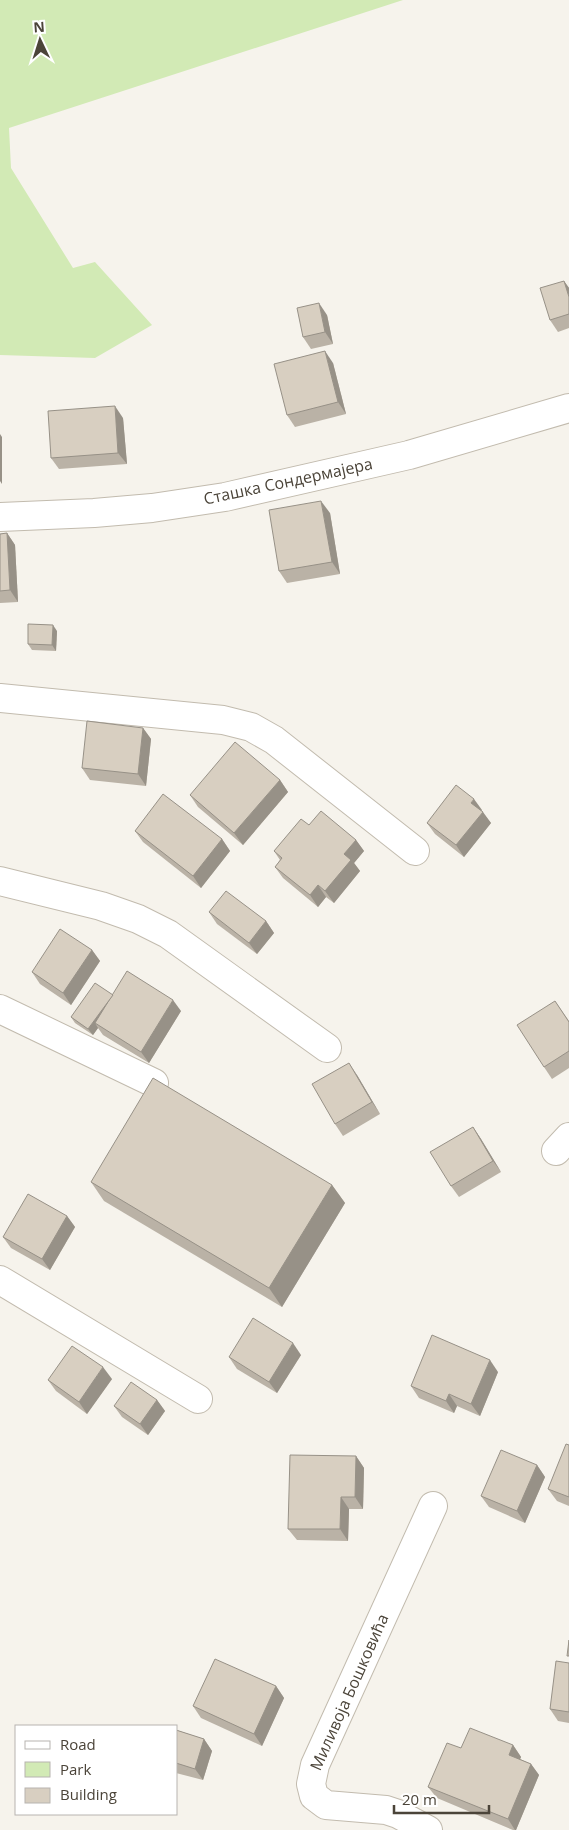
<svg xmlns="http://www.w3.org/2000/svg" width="569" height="1830" font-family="'Open Sans',sans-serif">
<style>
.green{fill:#d2eab5}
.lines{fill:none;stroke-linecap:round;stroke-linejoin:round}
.minor-casing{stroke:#c2bbae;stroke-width:30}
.minor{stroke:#fff;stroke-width:28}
.wall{fill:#bab2a6}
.shaded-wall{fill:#979187}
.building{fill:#d8cfc1;stroke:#979187}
.labels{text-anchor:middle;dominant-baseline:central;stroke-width:4;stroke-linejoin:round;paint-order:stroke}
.street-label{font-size:16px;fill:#4b4439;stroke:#fff}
</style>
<rect width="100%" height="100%" fill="#f6f3ec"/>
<polygon class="green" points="0,0 403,0 9,128 11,168 73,268 95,262 152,325 95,358 0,355"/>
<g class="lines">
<g class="minor-casing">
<g id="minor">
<polyline points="0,517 94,513 152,508 225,497 409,455 569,408"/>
<polyline points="0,698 223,720 251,727 274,740 415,851"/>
<polyline points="0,881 101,906 138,919 168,934 327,1048"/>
<polyline points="0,1009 154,1083"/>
<polyline points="556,1151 569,1137"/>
<polyline points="0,1280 198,1399"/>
<polyline points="428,1830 398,1814 386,1810 326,1805 314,1796 311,1784 315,1765 433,1506"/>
</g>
</g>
<use href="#minor" class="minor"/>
</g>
<g class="wall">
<polygon points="564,281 569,288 569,328 558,332 550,320"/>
<polygon points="327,315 333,344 311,349 303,337"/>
<polygon points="333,363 346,414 295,427 287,415"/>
<polygon points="123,418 127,464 59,469 51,458"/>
<polygon points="330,513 340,574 287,583 279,571"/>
<polygon points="7,533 15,545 18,602 0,603 0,534"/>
<polygon points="57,631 56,651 32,650 28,644"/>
<polygon points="143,728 151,739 146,786 90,780 82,768"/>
<polygon points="280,780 288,792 243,845 198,807 190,795"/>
<polygon points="482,810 481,811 491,823 464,857 435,834 427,823"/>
<polygon points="309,825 356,840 364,851 354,863 360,871 334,903 326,897 318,907 283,878 275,867 280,860 274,851"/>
<polygon points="135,831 222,839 230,851 201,888 143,842"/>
<polygon points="209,912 266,921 274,933 257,954 217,924"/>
<polygon points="92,950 100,961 71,1005 40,984 32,972"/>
<polygon points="113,995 181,1011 149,1063 103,1035 98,1028 93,1035 75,1023 71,1017"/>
<polygon points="555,1001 569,1021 569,1068 552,1079 544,1067"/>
<polygon points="357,1075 380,1114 343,1136 335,1124"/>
<polygon points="473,1127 481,1139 501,1172 459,1197 451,1186"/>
<polygon points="91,1182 332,1185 345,1203 282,1307 104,1201"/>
<polygon points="67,1216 75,1227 50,1270 11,1248 3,1237"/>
<polygon points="301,1355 277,1393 237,1369 229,1357"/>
<polygon points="498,1372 480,1416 457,1406 454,1413 419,1398 411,1386"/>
<polygon points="112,1379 87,1414 56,1391 48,1380"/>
<polygon points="157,1400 165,1411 148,1435 122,1417 114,1406"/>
<polygon points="569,1445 569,1506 557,1501 548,1489"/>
<polygon points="356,1456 364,1468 363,1509 349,1509 348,1541 297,1540 288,1529"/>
<polygon points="537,1465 545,1477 525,1523 489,1507 481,1496"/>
<polygon points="569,1663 569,1723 558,1721 550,1709"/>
<polygon points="276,1686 284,1698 262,1746 201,1718 193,1706"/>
<polygon points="176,1730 204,1739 212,1751 203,1780 176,1773"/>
<polygon points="513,1745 521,1757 520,1759 531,1764 539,1775 516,1830 513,1830 437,1798 428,1787 461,1748"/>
</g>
<g class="shaded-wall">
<polygon points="564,281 569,288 569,297"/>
<polygon points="319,303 327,315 333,344 325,332"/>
<polygon points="325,351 333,363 346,414 338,402"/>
<polygon points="115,406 123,418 127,464 118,453"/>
<polygon points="0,434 2,437 2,484 0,481"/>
<polygon points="321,501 330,513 340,574 332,562"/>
<polygon points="7,533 15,545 18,602 10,590"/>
<polygon points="53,625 57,631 56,651 52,645"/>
<polygon points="143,728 151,739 146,786 138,774"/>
<polygon points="280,780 288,792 243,845 234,833"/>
<polygon points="474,799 482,810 479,814 471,803"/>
<polygon points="483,812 491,823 464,857 456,845"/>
<polygon points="222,839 230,851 201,888 193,876"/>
<polygon points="356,840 364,851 354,863 360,871 334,903 325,891 344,854"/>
<polygon points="318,885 326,897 318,907 310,895"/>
<polygon points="266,921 274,933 257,954 249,943"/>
<polygon points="92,950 100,961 71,1005 63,993"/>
<polygon points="113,995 95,1023 98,1028 93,1035 88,1029"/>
<polygon points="173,1000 181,1011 149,1063 141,1052"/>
<polygon points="349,1063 357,1075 380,1114 372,1102"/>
<polygon points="473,1127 481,1139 501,1172 493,1161"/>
<polygon points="332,1185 345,1203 282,1307 269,1288"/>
<polygon points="67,1216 75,1227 50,1270 42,1259"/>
<polygon points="293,1343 301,1355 277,1393 269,1382"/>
<polygon points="490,1360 498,1372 480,1416 471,1404"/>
<polygon points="103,1367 112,1379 87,1414 79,1402"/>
<polygon points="449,1394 457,1406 454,1413 446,1401"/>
<polygon points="157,1400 165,1411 148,1435 140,1424"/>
<polygon points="356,1456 364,1468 363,1509 355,1497"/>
<polygon points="537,1465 545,1477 525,1523 517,1511"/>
<polygon points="341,1497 349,1509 348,1541 340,1529"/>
<polygon points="276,1686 284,1698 262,1746 254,1734"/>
<polygon points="204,1739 212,1751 203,1780 195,1769"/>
<polygon points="513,1745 521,1757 517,1766 509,1755"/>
<polygon points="531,1764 539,1775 516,1830 515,1830 508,1819"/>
</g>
<g class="building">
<polygon points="564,281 569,297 569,314 550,320 540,288"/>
<polygon points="319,303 325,332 303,337 297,308"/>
<polygon points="325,351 338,402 287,415 274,364"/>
<polygon points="115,406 118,453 51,458 48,411"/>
<polygon points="321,501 332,562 279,571 269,510"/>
<polygon points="7,533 10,590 0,591 0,534"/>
<polygon points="28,624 53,625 52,645 28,644"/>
<polygon points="87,721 143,728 138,774 82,768"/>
<polygon points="235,742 280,780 234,833 190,795"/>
<polygon points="456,785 474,799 471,803 483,812 456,845 427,823"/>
<polygon points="163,794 222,839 193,876 135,831"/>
<polygon points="321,811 356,840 344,854 351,860 325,891 318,885 310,895 275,867 282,858 274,851 301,819 309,825"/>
<polygon points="226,891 266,921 249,943 209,912"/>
<polygon points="60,929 92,950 63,993 32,972"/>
<polygon points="127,971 173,1000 141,1052 95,1023"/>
<polygon points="95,983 113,995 88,1029 71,1017"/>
<polygon points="555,1001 569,1022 569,1051 544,1067 517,1025"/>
<polygon points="349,1063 372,1102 335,1124 312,1084"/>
<polygon points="153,1078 332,1185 269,1288 91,1182"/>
<polygon points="473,1127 493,1161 451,1186 430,1152"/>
<polygon points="28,1194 67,1216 42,1259 3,1237"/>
<polygon points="253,1318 293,1343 269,1382 229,1357"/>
<polygon points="432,1335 490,1360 471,1404 449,1394 446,1401 411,1386"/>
<polygon points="72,1346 103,1367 79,1402 48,1380"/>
<polygon points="131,1382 157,1400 140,1424 114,1406"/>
<polygon points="566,1444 569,1445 569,1497 548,1489"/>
<polygon points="501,1450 537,1465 517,1511 481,1496"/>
<polygon points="290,1455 356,1456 355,1497 341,1497 340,1529 288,1529"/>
<polygon points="569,1640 569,1656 567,1656"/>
<polygon points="215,1659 276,1686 254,1734 193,1706"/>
<polygon points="556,1661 569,1663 569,1712 550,1709"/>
<polygon points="470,1728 513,1745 509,1755 531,1764 508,1819 428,1787 447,1743 461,1748"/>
<polygon points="176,1730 204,1739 195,1769 176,1763"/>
</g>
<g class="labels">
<g class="street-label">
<text transform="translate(288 481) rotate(-12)">Сташка Сондермајера</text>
<text transform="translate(349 1692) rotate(-66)">Миливоја Бошковића</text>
</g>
</g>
<rect x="15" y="1725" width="162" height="90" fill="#ffffff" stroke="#b7b4b0"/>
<rect x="25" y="1741" width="25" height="8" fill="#ffffff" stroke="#b7b4b0"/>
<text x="60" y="1750" font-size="15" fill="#4b4439">Road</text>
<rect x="25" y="1762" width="25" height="15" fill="#d2eab5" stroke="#b7b4b0"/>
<text x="60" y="1775" font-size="15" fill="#4b4439">Park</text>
<rect x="25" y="1788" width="25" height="15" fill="#d8cfc1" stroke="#b7b4b0"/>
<text x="60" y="1800" font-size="15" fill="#4b4439">Building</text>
<g transform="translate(40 40) rotate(356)" stroke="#ffffff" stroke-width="4" paint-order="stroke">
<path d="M0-4L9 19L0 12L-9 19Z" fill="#4b4439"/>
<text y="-8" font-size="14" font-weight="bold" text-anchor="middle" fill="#4b4439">N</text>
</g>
<path d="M394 1805v8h95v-8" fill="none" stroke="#4b4439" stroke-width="2.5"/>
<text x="402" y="1805" font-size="15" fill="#4b4439" stroke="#ffffff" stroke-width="4" paint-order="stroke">20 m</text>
</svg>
